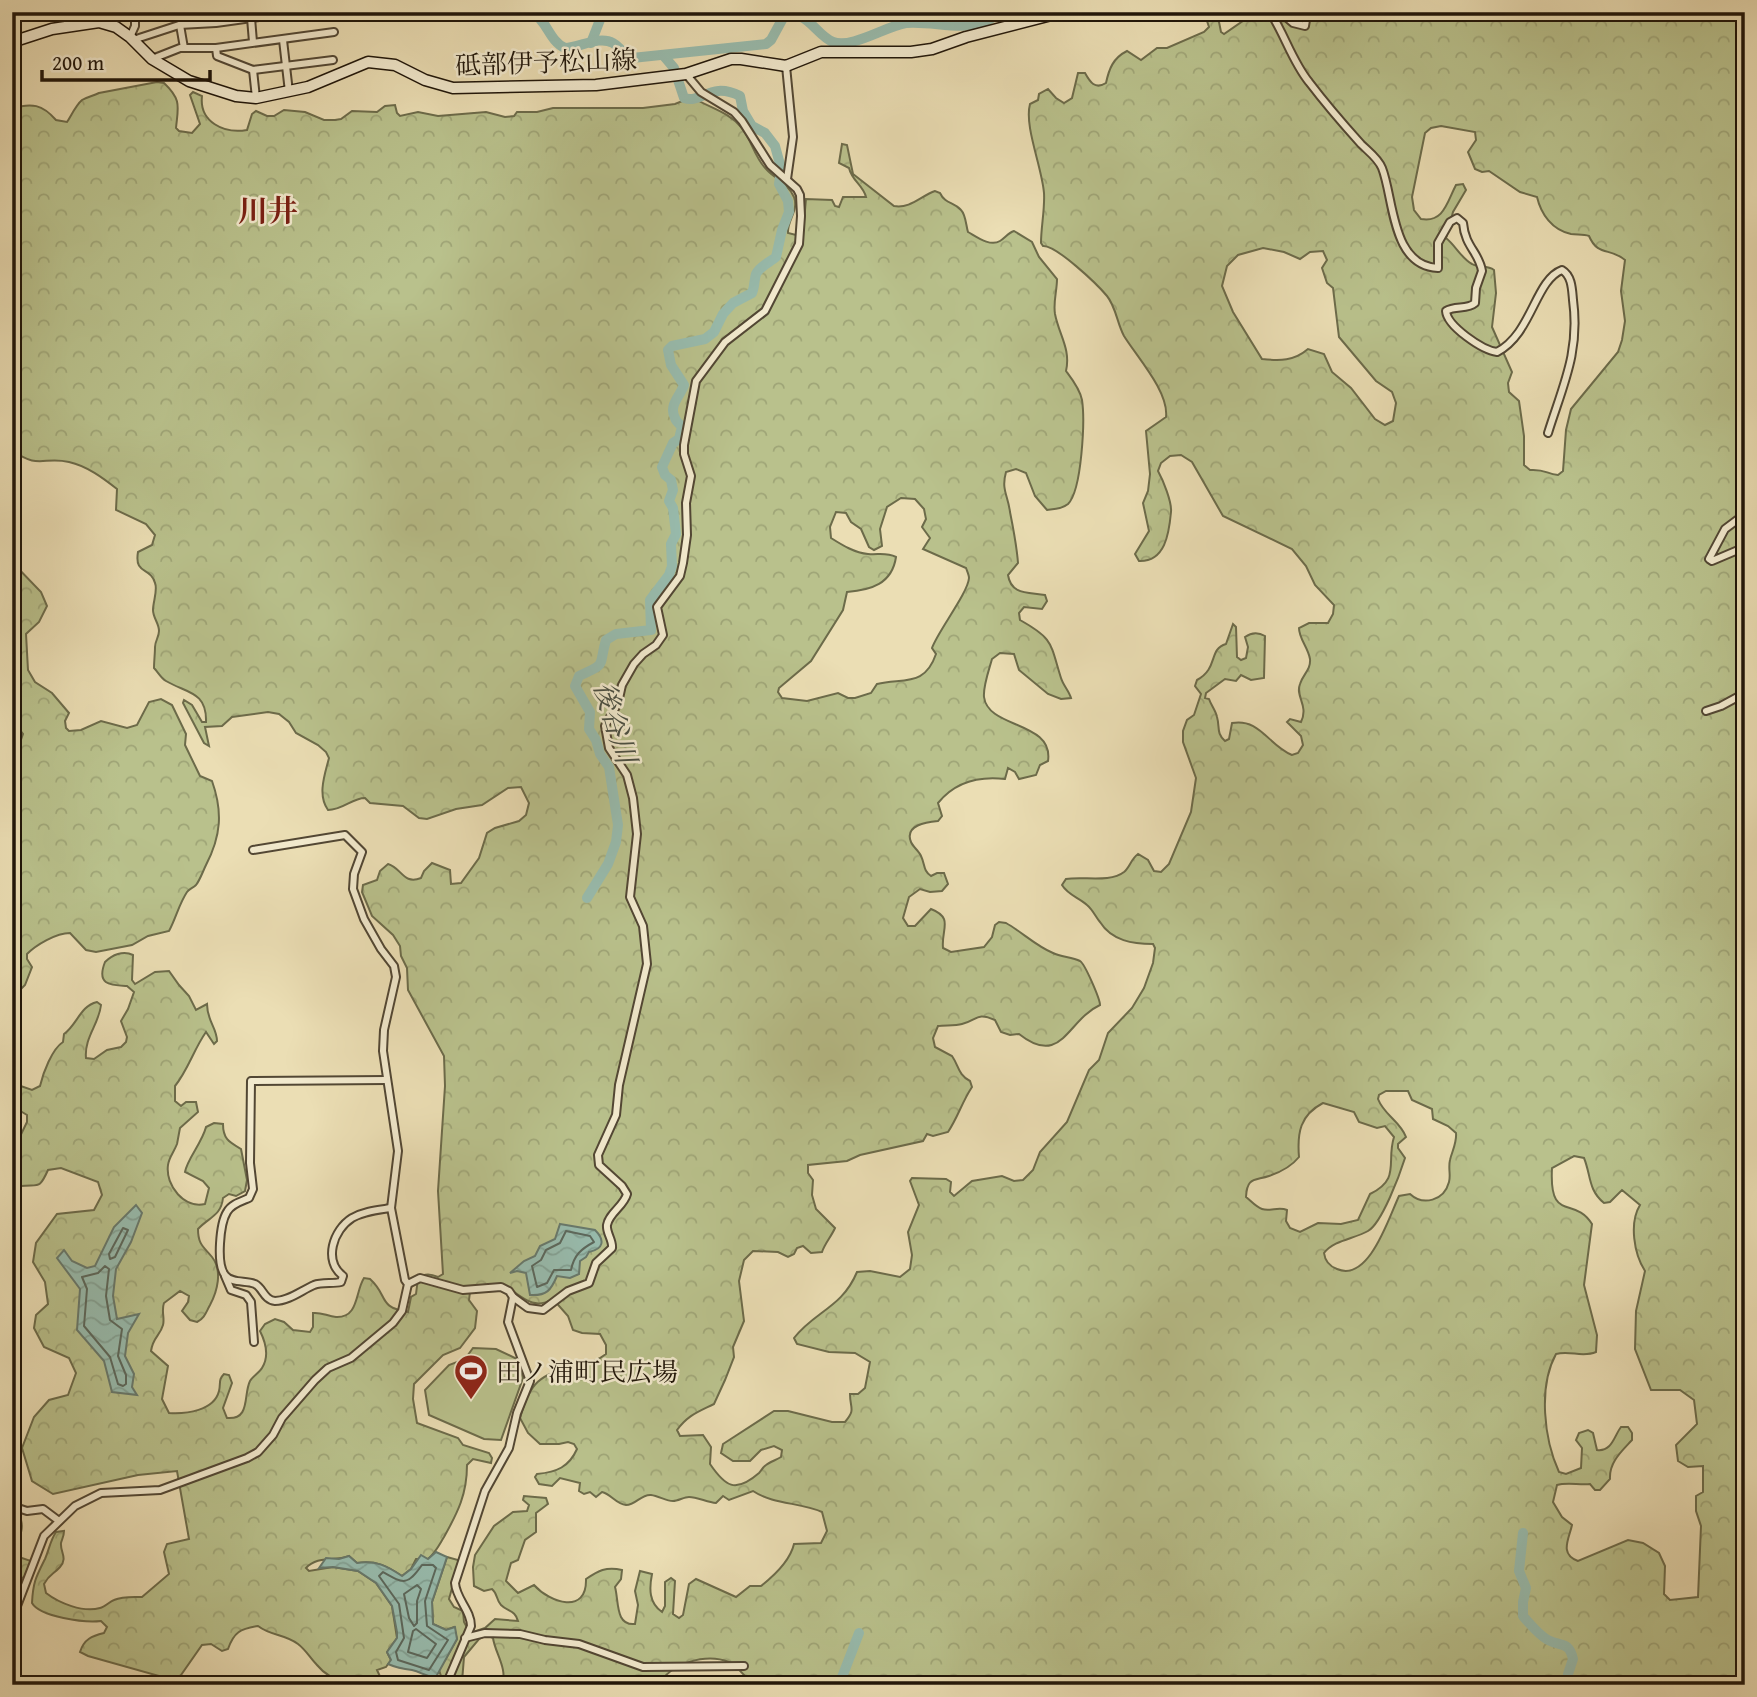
<svg xmlns="http://www.w3.org/2000/svg" width="1757" height="1697" font-family="'Gentium Book Plus','Noto Serif JP',serif">
<style>
.forest{fill:url(#forest-crowns);stroke:#6c6b4a;stroke-width:2;fill-rule:evenodd}
.pitch{fill:#b9c18c;stroke:#6c6b4a;stroke-width:2}
.water{fill:url(#water-waves);stroke:#68796c;stroke-width:2}
.lines{fill:none;stroke-linecap:round;stroke-linejoin:round}
.shore{stroke:#5c685c;stroke-width:2}
.river{stroke:#98bcae;stroke-width:10}
.minor-casing{stroke:#524734;stroke-width:10}
.secondary-casing{stroke:#1f1509;stroke-width:13}
.minor{stroke:#f2eace;stroke-width:6}
.secondary{stroke:#f2eace;stroke-width:10}
.labels{text-anchor:middle;dominant-baseline:central;stroke-width:5;stroke-linejoin:round;paint-order:stroke}
.street-label{font-size:26px;fill:#1f1509;stroke:#f2eace}
.poi-label{font-size:26px;fill:#1f1509;stroke:#f2eace;text-anchor:start}
.water-label{font-size:28px;font-style:italic;fill:#494f43;stroke:#f2eace}
.quarter-label{font-size:30px;font-weight:bold;fill:#7a1f14;stroke:#f2eace}
</style>
<defs>
<pattern id="forest-crowns" width="20" height="18" patternUnits="userSpaceOnUse" patternTransform="scale(1.75)"><rect width="20" height="18" fill="#b9c18c"/><path d="M2 6a3 3 0 1 1 6 0M12 15a3 3 0 1 1 6 0" fill="none" stroke="#9fa577"/></pattern>
<pattern id="water-waves" width="16" height="10" patternUnits="userSpaceOnUse" patternTransform="scale(1.75)"><rect width="16" height="10" fill="#98bcae"/><path d="M0 5q4-4 8 0t8 0" fill="none" stroke="#83a194"/></pattern>
</defs>
<rect width="100%" height="100%" fill="#ebdeb4"/>
<filter id="stains"><feTurbulence type="fractalNoise" baseFrequency=".00286" numOctaves="4"/><feColorMatrix values="0 0 0 0 .2 0 0 0 0 .09 0 0 0 0 .02 0 0 0 .5 -.17"/></filter>
<radialGradient id="worn" r=".72"><stop offset=".6" stop-color="#630" stop-opacity="0"/><stop offset="1" stop-color="#630" stop-opacity=".3"/></radialGradient>
<g class="forest">
<path d="M1202,12H1217L1221,32L1224,34L1247,18L1249,12H1745V1685H772C765,1682 756,1683 750,1680C742,1675 737,1665 729,1662C706,1653 670,1663 659,1685H602L592,1681L580,1680L567,1685H502C508,1669 495,1653 493,1638L487,1635L479,1639L464,1657L462,1682L455,1684L441,1676L439,1670L457,1639L454,1627L446,1630L433,1624L432,1602L447,1557L458,1560L459,1563L449,1599L454,1607L463,1611L464,1622L470,1633L485,1628L495,1619L518,1621C515,1610 508,1612 501,1605C496,1600 498,1594 492,1589L484,1591L474,1586L473,1567L475,1555L494,1526L513,1512L527,1511L529,1505L523,1500L524,1496L546,1498L548,1504L536,1513V1532L525,1540L518,1560L511,1563L506,1581L518,1593L534,1585C550,1603 587,1615 586,1579C598,1571 606,1566 622,1570L621,1579L615,1587C619,1601 615,1626 635,1624L638,1605L635,1591L640,1571L652,1574C649,1589 649,1603 662,1612L665,1606V1582L671,1578L675,1581L673,1614L679,1618L683,1615L689,1584L696,1579L736,1597L750,1586H761C775,1575 790,1561 794,1544L821,1543L827,1531L822,1512C800,1502 774,1505 753,1491L729,1500L723,1496L716,1503C707,1502 697,1497 689,1497C684,1497 678,1501 673,1501C666,1501 659,1496 651,1495C641,1494 636,1505 626,1505C616,1504 611,1494 602,1492L596,1497L590,1492L584,1494L579,1491L580,1483L560,1478L552,1486L539,1484L535,1477L537,1474C557,1472 569,1467 577,1449L574,1444L568,1442L559,1444H540L528,1433L520,1418C531,1381 538,1376 576,1365C588,1362 596,1362 606,1354V1345L600,1334L582,1333L573,1330L568,1316L553,1299C532,1311 522,1296 504,1285L470,1292L469,1300L477,1311L475,1328L460,1348L443,1355L414,1384L413,1399L417,1423L458,1438L463,1445L489,1453L492,1458L491,1463L473,1459L467,1465C467,1494 458,1512 444,1537C439,1545 436,1552 428,1559H416L411,1569L402,1576C387,1566 376,1560 357,1563L349,1556C334,1562 318,1555 306,1568L309,1571L333,1567L358,1571L376,1583L392,1606L397,1638L387,1652L391,1660L386,1667L377,1670L384,1685C360,1685 334,1686 317,1665C310,1658 306,1650 298,1644C285,1634 271,1636 258,1626C240,1629 234,1632 228,1649L222,1651L211,1644L202,1645L181,1675L173,1680L88,1656L80,1652C84,1639 92,1636 104,1633L107,1627L101,1621C85,1623 40,1617 32,1603C33,1582 36,1577 45,1559C49,1550 50,1541 56,1532L64,1531C64,1536 62,1539 61,1543C60,1552 68,1558 60,1567C53,1575 50,1573 44,1584L46,1593C59,1603 83,1613 100,1608C105,1607 109,1602 114,1600C123,1596 133,1597 142,1597L169,1574L164,1552L167,1544L189,1539L177,1471L138,1475L53,1494L32,1481L22,1448L34,1417L49,1400L68,1395L76,1373L69,1358L44,1347L34,1328L36,1315L48,1304L45,1282L33,1262L36,1243L57,1214L94,1210L102,1195L98,1182L61,1168L48,1170C39,1190 39,1184 21,1186L19,1193L12,1196V1153L27,1122V1115L12,1106V1083L32,1090L40,1086C43,1073 52,1049 63,1042L64,1034C77,1025 80,1006 97,1002L101,1005C99,1024 84,1038 86,1058L94,1059L107,1050L121,1047L126,1042L127,1037L121,1021L128,1009L134,992L127,986C110,985 96,985 105,962C112,955 123,950 133,955L132,980L135,984L155,972L169,971L179,985L189,996L196,1010L207,1004C207,1021 217,1028 217,1041L214,1044L206,1032C194,1049 188,1070 175,1086V1101L181,1106L186,1102H196L198,1112L180,1128C179,1133 178,1139 177,1144C174,1152 169,1157 168,1165C165,1186 185,1209 205,1204L209,1188L203,1181L185,1172C187,1159 202,1143 206,1127L214,1123L223,1124C223,1139 229,1142 241,1149L247,1180L245,1191L236,1196L229,1194L223,1198C221,1216 209,1217 198,1229C198,1245 204,1247 212,1257C223,1271 217,1292 210,1305C206,1312 205,1318 197,1322L190,1320L182,1311L188,1302L189,1296L180,1291L164,1303C161,1311 165,1318 163,1325C160,1336 153,1337 151,1351L168,1366L162,1399L169,1413C186,1414 214,1411 219,1391C221,1383 218,1380 224,1374L229,1375L232,1383L223,1408L227,1418C251,1420 243,1395 250,1381C253,1376 259,1373 262,1368C269,1357 266,1343 260,1331L265,1324L275,1319L284,1322L293,1330L310,1332L313,1327V1313C321,1312 327,1316 336,1317C359,1318 355,1292 364,1278L370,1279C389,1296 377,1307 408,1312L411,1297L416,1294L418,1278C425,1273 431,1274 438,1277L443,1274L438,1191L445,1086L444,1056L408,990L407,968L401,956L400,946L393,935L372,916L362,892L363,885L377,880L380,871L388,864C402,868 403,885 421,878L424,871L432,863L450,870L451,884L461,883L479,858L487,833L495,828L519,821L526,815L529,803L521,787L508,788L482,805L456,809L427,819L419,818L403,806L370,803L365,798C352,798 343,810 328,810C317,795 325,774 329,758L326,752L318,745L296,733L289,722L279,714L268,712L232,717L222,726L205,727L209,746L204,743L183,703L184,700L192,705L202,722H206C207,691 186,693 166,681C161,678 158,672 154,668C154,661 155,654 155,647C155,641 159,637 159,631C159,623 153,618 153,610C153,602 158,590 155,583C151,567 134,575 138,552L152,545L155,535L146,524L116,510L117,489C103,478 87,466 69,462C43,456 39,470 12,450V108C32,103 42,104 56,120L67,122C71,116 76,105 82,100C87,97 93,96 99,93L157,82L164,83C182,100 178,107 176,128L179,131L192,133L200,124L190,95L193,92L202,96C199,122 224,134 247,130L252,114L256,111L267,116H274L284,110L305,112L324,120H335L341,119L352,111L377,112L385,106L395,105L397,113L400,116L418,112L438,116L486,112L505,117L514,116L517,112H537L553,108H643L675,104L692,97C709,108 728,111 742,128C752,141 755,159 767,170C776,179 789,185 794,197C799,211 787,220 788,233L796,235L803,232L806,199L832,200L835,206L839,207L843,197H866C863,185 852,181 849,168L839,163L842,144L847,145L853,174L894,206C910,209 921,196 935,191L940,193C945,204 954,202 961,210C966,215 966,226 968,232C977,237 990,247 1000,241C1005,238 1008,233 1014,231L1032,242L1039,257L1057,279C1057,291 1053,302 1055,314C1059,335 1071,349 1066,371C1072,379 1080,389 1082,400C1085,420 1082,490 1068,504C1062,509 1055,509 1047,510L1035,496L1026,473L1016,469L1006,472C1001,490 1008,495 1010,512C1013,527 1017,549 1018,563L1008,575C1011,595 1028,592 1045,595L1047,601L1042,609L1024,607L1019,613L1020,620C1054,639 1050,643 1061,678C1063,685 1069,691 1071,698L1061,699L1048,694L1019,670L1014,654L1000,653L992,659C989,670 983,686 984,697C988,729 1054,721 1048,761L1040,765L1036,775L1019,779L1015,772L1008,768L1005,779C979,776 955,782 938,803L942,816L938,821C927,822 904,825 911,842C913,847 919,851 921,856C925,864 923,871 931,876L937,873H944L948,884L942,891L930,892L920,889L909,897L903,918L908,926H915L931,909C954,918 941,929 943,948L951,952L984,947L992,937L995,925L999,922L1006,923C1022,932 1036,946 1053,953C1061,957 1072,957 1080,961C1085,964 1100,999 1100,1005C1067,1020 1062,1068 1019,1034L1010,1035L1001,1032L995,1020C976,1012 978,1020 962,1024C955,1026 945,1025 938,1026L933,1038L935,1047L952,1056C959,1066 958,1075 970,1081L972,1087C962,1102 958,1117 948,1132L933,1136L927,1134L923,1141L860,1155L847,1161L808,1165V1173L813,1180L812,1195L816,1209L835,1228C831,1237 825,1243 822,1252L811,1253L803,1246L797,1248L794,1254L788,1257L778,1252L753,1251L744,1260L739,1281L744,1321L733,1347L734,1357L725,1380L714,1404C698,1412 688,1415 677,1430L680,1436L703,1435L711,1447L710,1464C725,1486 735,1494 759,1473C761,1471 763,1467 766,1465C770,1462 776,1460 781,1457L782,1450L774,1446L761,1450L750,1461H733L721,1453L723,1444L774,1411H788L832,1422H845C856,1409 850,1409 850,1394H858L865,1388L870,1362L855,1353L829,1352L797,1344L794,1338C815,1311 842,1308 857,1272L870,1271L900,1277L910,1269L912,1255L908,1232L919,1205L910,1181L912,1178L946,1179L951,1182L950,1192L954,1196L972,1181L1002,1176L1014,1181L1023,1180L1033,1170L1040,1152L1067,1122L1089,1070L1099,1060L1108,1033L1132,1008L1144,988L1153,963L1155,948L1153,944C1133,944 1112,941 1100,922C1095,916 1093,910 1087,905C1078,897 1068,895 1062,885L1066,879C1083,876 1110,883 1124,872C1130,867 1131,859 1138,854L1148,860L1154,871L1161,872L1169,864L1191,812L1196,778L1183,742V731L1187,720L1194,715L1201,694L1195,686L1197,680C1219,668 1208,649 1226,644L1233,624L1236,627L1237,657L1241,660L1246,658L1248,647L1245,637C1252,632 1258,632 1265,636L1264,678L1251,680L1241,675L1236,681L1225,679L1206,693L1205,698L1209,699C1211,705 1216,711 1217,717C1220,727 1216,733 1225,741L1229,739L1232,723C1260,718 1268,745 1292,755L1298,753L1303,745L1301,736L1287,722L1290,719L1301,722C1309,705 1295,697 1300,684C1303,674 1311,670 1310,659C1308,647 1299,639 1299,628L1309,623H1328L1333,614L1334,605L1315,585L1306,566L1292,549L1223,516L1192,462L1181,455L1170,456L1161,463L1158,471C1163,480 1172,502 1171,512C1169,534 1165,562 1139,561L1135,554L1149,531L1143,503L1148,491L1150,474L1146,431L1166,417C1169,392 1137,357 1124,336C1117,323 1116,307 1107,296C1097,284 1056,245 1043,246L1041,243C1041,227 1045,209 1044,193C1042,167 1024,126 1030,104L1038,100L1039,94L1048,89L1056,98L1064,103L1072,98L1078,73H1085C1090,82 1095,90 1106,83C1109,69 1113,58 1127,51L1141,60L1157,48H1167L1204,32L1209,27L1207,21L1200,16ZM1441,126L1475,132L1476,140L1468,152L1475,169L1482,172L1489,171L1520,192L1537,197C1541,214 1552,230 1571,234C1577,235 1583,234 1589,236C1598,257 1610,247 1625,260L1621,291L1625,321L1622,340L1618,352L1571,409L1566,430L1563,471L1558,475C1546,474 1546,469 1530,470L1524,465V436L1519,401L1509,392L1508,383L1512,372L1492,327L1496,293L1494,270C1487,265 1479,268 1472,264C1462,259 1455,245 1446,238L1453,212L1466,190L1463,184L1456,185C1447,202 1444,223 1421,219L1414,210L1412,197L1425,133L1431,128ZM1263,248L1284,252L1300,259L1310,252L1323,251L1327,260L1322,268L1327,283L1333,288L1339,337L1376,381L1392,392L1396,403L1393,421L1385,425L1375,419L1351,388L1332,372L1324,354L1308,349C1294,361 1280,361 1262,359L1233,312L1222,286L1227,266L1238,255ZM901,498L915,499L924,509L926,519L922,527L930,538L923,549L966,568C967,571 969,575 969,578C968,593 938,631 932,648L936,654C925,686 906,678 877,684L871,693L855,698H848L838,693L807,701L782,698L778,692L779,688L811,661L843,610L847,592C871,590 892,584 896,557C886,552 878,555 868,554C855,553 842,545 831,538L830,527L836,512L846,513L851,522L861,529L869,547L874,550L882,546L880,529L887,507ZM1386,1091H1408L1412,1100L1432,1109L1433,1119L1448,1126L1456,1133C1457,1143 1452,1151 1450,1160C1448,1168 1451,1175 1449,1182C1444,1201 1423,1206 1410,1194L1399,1196C1389,1217 1369,1283 1337,1269C1329,1266 1325,1261 1324,1253C1334,1240 1354,1239 1368,1231C1382,1223 1400,1174 1405,1158L1398,1148V1144L1406,1137C1400,1121 1384,1115 1378,1099L1379,1095ZM1323,1103L1354,1112L1359,1122L1377,1128L1385,1126L1394,1137C1386,1162 1401,1179 1370,1194L1358,1220L1341,1224L1318,1223L1300,1232L1290,1228L1286,1221L1287,1210C1278,1206 1271,1212 1262,1209C1256,1207 1251,1201 1246,1197C1247,1177 1254,1181 1269,1176C1281,1172 1291,1167 1299,1157C1297,1133 1300,1115 1323,1103ZM1574,1156L1584,1158C1591,1175 1588,1190 1604,1203L1610,1202L1622,1190L1640,1205C1629,1223 1634,1254 1645,1271L1636,1311L1635,1349L1651,1390H1680L1694,1400L1697,1424L1676,1445L1678,1461L1688,1467L1703,1466V1492L1696,1496V1511L1701,1526L1698,1597L1670,1600L1664,1594L1665,1566L1659,1553L1643,1543L1628,1540L1578,1561C1559,1554 1569,1539 1572,1525L1562,1517L1553,1502L1557,1485C1566,1482 1579,1485 1590,1484L1595,1490H1600L1610,1479C1609,1462 1622,1451 1632,1440V1433L1628,1427H1621C1614,1436 1612,1452 1597,1450L1593,1433L1588,1430L1579,1433L1576,1440L1582,1448L1581,1468L1566,1474L1559,1472C1544,1439 1538,1387 1556,1354C1570,1350 1582,1358 1596,1352L1597,1335L1584,1285L1592,1224C1574,1195 1549,1224 1552,1168Z"/>
<path d="M12,562L41,592L47,606L39,622L26,634L28,670L35,682L52,693L69,713L65,721L66,728L69,731L81,730L101,721L127,728L137,725L149,702L161,699L172,705L186,734L185,745L200,776L212,781C223,812 221,836 206,865C203,871 200,880 196,885C193,888 189,889 187,892C179,904 176,918 169,931L148,936L132,945L96,952L86,950L70,933C56,933 36,945 27,954V959L32,967L25,985L19,991L12,990V765L23,734L12,720Z"/>
<path d="M12,1515L21,1520C25,1536 13,1541 13,1555L31,1561L24,1578L19,1577L12,1590Z"/>
</g>
<polygon class="pitch" points="473,1348 496,1349 517,1359 523,1378 501,1440 484,1439 429,1415 425,1390 449,1365 465,1359"/>
<g class="water">
<polygon points="136,1205 142,1213 131,1242 116,1269 113,1296 117,1319 139,1314 128,1333 125,1356 134,1374 132,1387 137,1395 112,1392 104,1361 77,1330 80,1289 57,1258 64,1250 72,1261 87,1268 95,1266 114,1227"/>
<path d="M560,1224L595,1230C605,1240 604,1249 589,1252L586,1257L580,1261L579,1274L570,1278L557,1276C551,1290 547,1296 530,1295L526,1273L517,1271L510,1273L524,1261L535,1256L540,1246L555,1239Z"/>
<path d="M436,1552L447,1557L432,1602L433,1624L446,1630L455,1627L457,1639L436,1677C424,1677 422,1672 412,1670C403,1669 397,1668 388,1664L391,1660L387,1652L397,1638V1632L392,1606L376,1583L358,1571L333,1567L319,1568L326,1558L339,1559L349,1556L357,1563C376,1560 387,1566 402,1576L411,1569L421,1555L428,1559Z"/>
</g>
<g class="lines">
<g class="shore">
<polygon points="123,1228 128,1230 115,1257 110,1259 109,1254"/>
<path d="M566,1231L590,1236L594,1242C581,1249 574,1255 571,1270H554L547,1283L537,1287L532,1266L541,1260L546,1250L560,1243Z"/>
<polygon points="105,1266 109,1269 106,1296 110,1320 122,1329 118,1356 126,1375 126,1384 123,1386 118,1384 110,1357 84,1326 87,1289 82,1277 98,1273"/>
<path d="M422,1565H433L436,1568L425,1601L427,1626L448,1640L429,1670L398,1660L396,1652L404,1638L399,1604L379,1576L383,1572C404,1584 407,1586 422,1565Z"/>
<polygon points="417,1585 421,1589 417,1601 417,1623 414,1626 409,1618 404,1594"/>
<polygon points="416,1629 436,1644 427,1658 408,1652 413,1631"/>
</g>
<g class="river">
<path d="M532,12C547,20 549,41 565,48C579,48 599,35 613,43C620,47 623,54 632,58L766,44L771,40L783,18C806,6 815,35 833,42C852,49 886,26 906,23C938,20 974,37 1000,12"/>
<polyline points="591,43 603,12"/>
<path d="M587,898L608,864L616,842L618,825L609,767L600,754L596,740L589,729L590,712L575,686L579,676C608,663 598,667 606,640L616,634L651,630L650,600L669,575L672,566L671,544L676,534L673,508L669,501L673,490L671,480L665,475L662,467L673,443L679,439L682,427C680,424 676,422 675,418C668,405 681,395 684,385L671,365L668,350L672,346L705,339L714,332L723,314L733,303L752,293C755,286 754,280 756,274C759,267 770,262 776,257L782,230L789,212L788,201L779,184L781,168L775,146L765,133L752,126L743,111L740,96C710,81 702,104 684,98L674,68L663,55"/>
<path d="M1523,1533L1519,1571L1526,1588L1523,1602V1616C1529,1623 1539,1635 1548,1640C1561,1647 1569,1641 1573,1659L1568,1674L1570,1685"/>
<polyline points="839,1685 859,1633"/>
</g>
<g class="minor-casing">
<g id="minor">
<path d="M1270,12C1285,35 1292,61 1309,82C1325,103 1343,124 1361,144C1368,151 1378,158 1382,168C1394,198 1391,266 1438,268V243L1450,222L1457,218L1463,223C1465,247 1479,252 1482,271L1476,288L1475,303C1467,310 1455,305 1446,311C1447,326 1482,350 1497,352C1532,334 1535,280 1562,270C1572,276 1572,289 1573,300C1580,352 1563,385 1548,433"/>
<polyline points="1280,12 1293,23 1305,26 1306,20 1302,12"/>
<polyline points="251,18 253,42"/>
<polyline points="180,25 184,48"/>
<polyline points="130,37 135,26 135,12"/>
<polyline points="133,40 179,25 216,23 295,12"/>
<polyline points="283,40 289,92"/>
<polyline points="216,48 217,56 253,70 333,60"/>
<polyline points="152,59 180,48 216,48 334,32"/>
<polyline points="786,66 793,137 787,179"/>
<polyline points="253,70 256,98"/>
<polyline points="1745,514 1725,529 1709,559 1712,561 1745,547"/>
<polyline points="1706,711 1721,706 1745,693"/>
<path d="M387,1080L251,1081L250,1163L253,1189L249,1198C242,1201 231,1204 227,1212C220,1223 216,1264 225,1275C232,1284 246,1280 255,1284C263,1288 264,1300 275,1301C289,1301 302,1290 314,1285C322,1282 333,1284 341,1282L343,1276C323,1261 333,1230 352,1218C364,1211 378,1210 391,1208"/>
<polyline points="225,1276 231,1290 246,1295 251,1302 254,1342"/>
<path d="M408,1284L420,1278L463,1290L501,1287L509,1291L513,1297L528,1308L543,1310L568,1291L589,1283L596,1263L612,1248C613,1240 606,1233 607,1225C609,1213 624,1206 627,1194L622,1186L599,1165L598,1155L616,1115L619,1085L647,964L643,926L630,897L637,834L633,798L627,775L609,748L605,726L618,703L622,685L634,664L643,654L656,645L663,635L657,607L680,576L683,563L687,535L686,503L691,476L684,454V445L696,381L725,342L765,311L799,244L801,216L800,195L797,189L770,165L742,121L734,112L701,92L686,74"/>
<polyline points="12,1506 27,1511 43,1509 59,1521"/>
<polyline points="12,1619 44,1536 75,1506 101,1493 160,1490 247,1458 258,1452 273,1435 282,1418 315,1380 328,1368 351,1358 393,1323 402,1311 408,1284 405,1280 391,1208 398,1151 383,1051 384,1030 396,977 394,966 381,949 364,919 353,889 354,874 362,852 345,835 253,850"/>
<polyline points="465,1638 485,1633 520,1634 545,1640 579,1644 643,1667 744,1666"/>
<path d="M446,1685L471,1626C471,1610 456,1599 455,1583L485,1491L509,1448L517,1413L530,1381L508,1322L513,1297"/>
</g>
</g>
<g class="secondary-casing">
<polyline id="secondary" points="12,42 52,29 99,22 116,27 130,37 152,59 189,81 236,96 256,98 308,87 368,62 395,65 425,80 453,88 596,85 686,74 731,59 741,59 786,66 821,52 911,52 932,49 966,37 1063,12"/>
</g>
<use href="#minor" class="minor"/>
<use href="#secondary" class="secondary"/>
</g>
<defs>
<g id="stadium-pin" transform="scale(1.75)"><path d="M0 17L-7.5 6A9.5 9.5 0 1 1 7.5 6Z" fill="#8f2418" stroke="#f2eace"/><path d="M0-5a6.5 5 0 1 0 0 10a6.5 5 0 1 0 0-10ZM-3.5-1.8h7v3.6h-7Z" fill="#fff"/></g>
</defs>
<g fill-rule="evenodd">
<use href="#stadium-pin" x="471" y="1371"/>
</g>
<g class="labels">
<g class="street-label">
<text transform="translate(546 62) rotate(-2)">砥部伊予松山線</text>
</g>
<g class="poi-label">
<text x="496" y="1371">田ノ浦町民広場</text>
</g>
<g class="water-label">
<text transform="translate(616 722) rotate(73)">後谷川</text>
</g>
<g class="quarter-label">
<text x="268" y="210">川井</text>
</g>
</g>
<rect width="1757" height="1697" fill="none" stroke="#ebdeb4" stroke-width="42"/>
<rect x="14" y="14" width="1729" height="1669" fill="none" stroke="#1f1509" stroke-width="3.5"/>
<rect x="21" y="21" width="1715" height="1655" fill="none" stroke="#1f1509" stroke-width="2"/>
<path d="M42 70v10h168v-10" fill="none" stroke="#1f1509" stroke-width="3.5"/>
<text x="52" y="70" font-size="21" fill="#1f1509" stroke="#f2eace" stroke-width="5" paint-order="stroke">200 m</text>
<rect width="100%" height="100%" filter="url(#stains)"/>
<rect width="100%" height="100%" fill="url(#worn)"/>
</svg>
